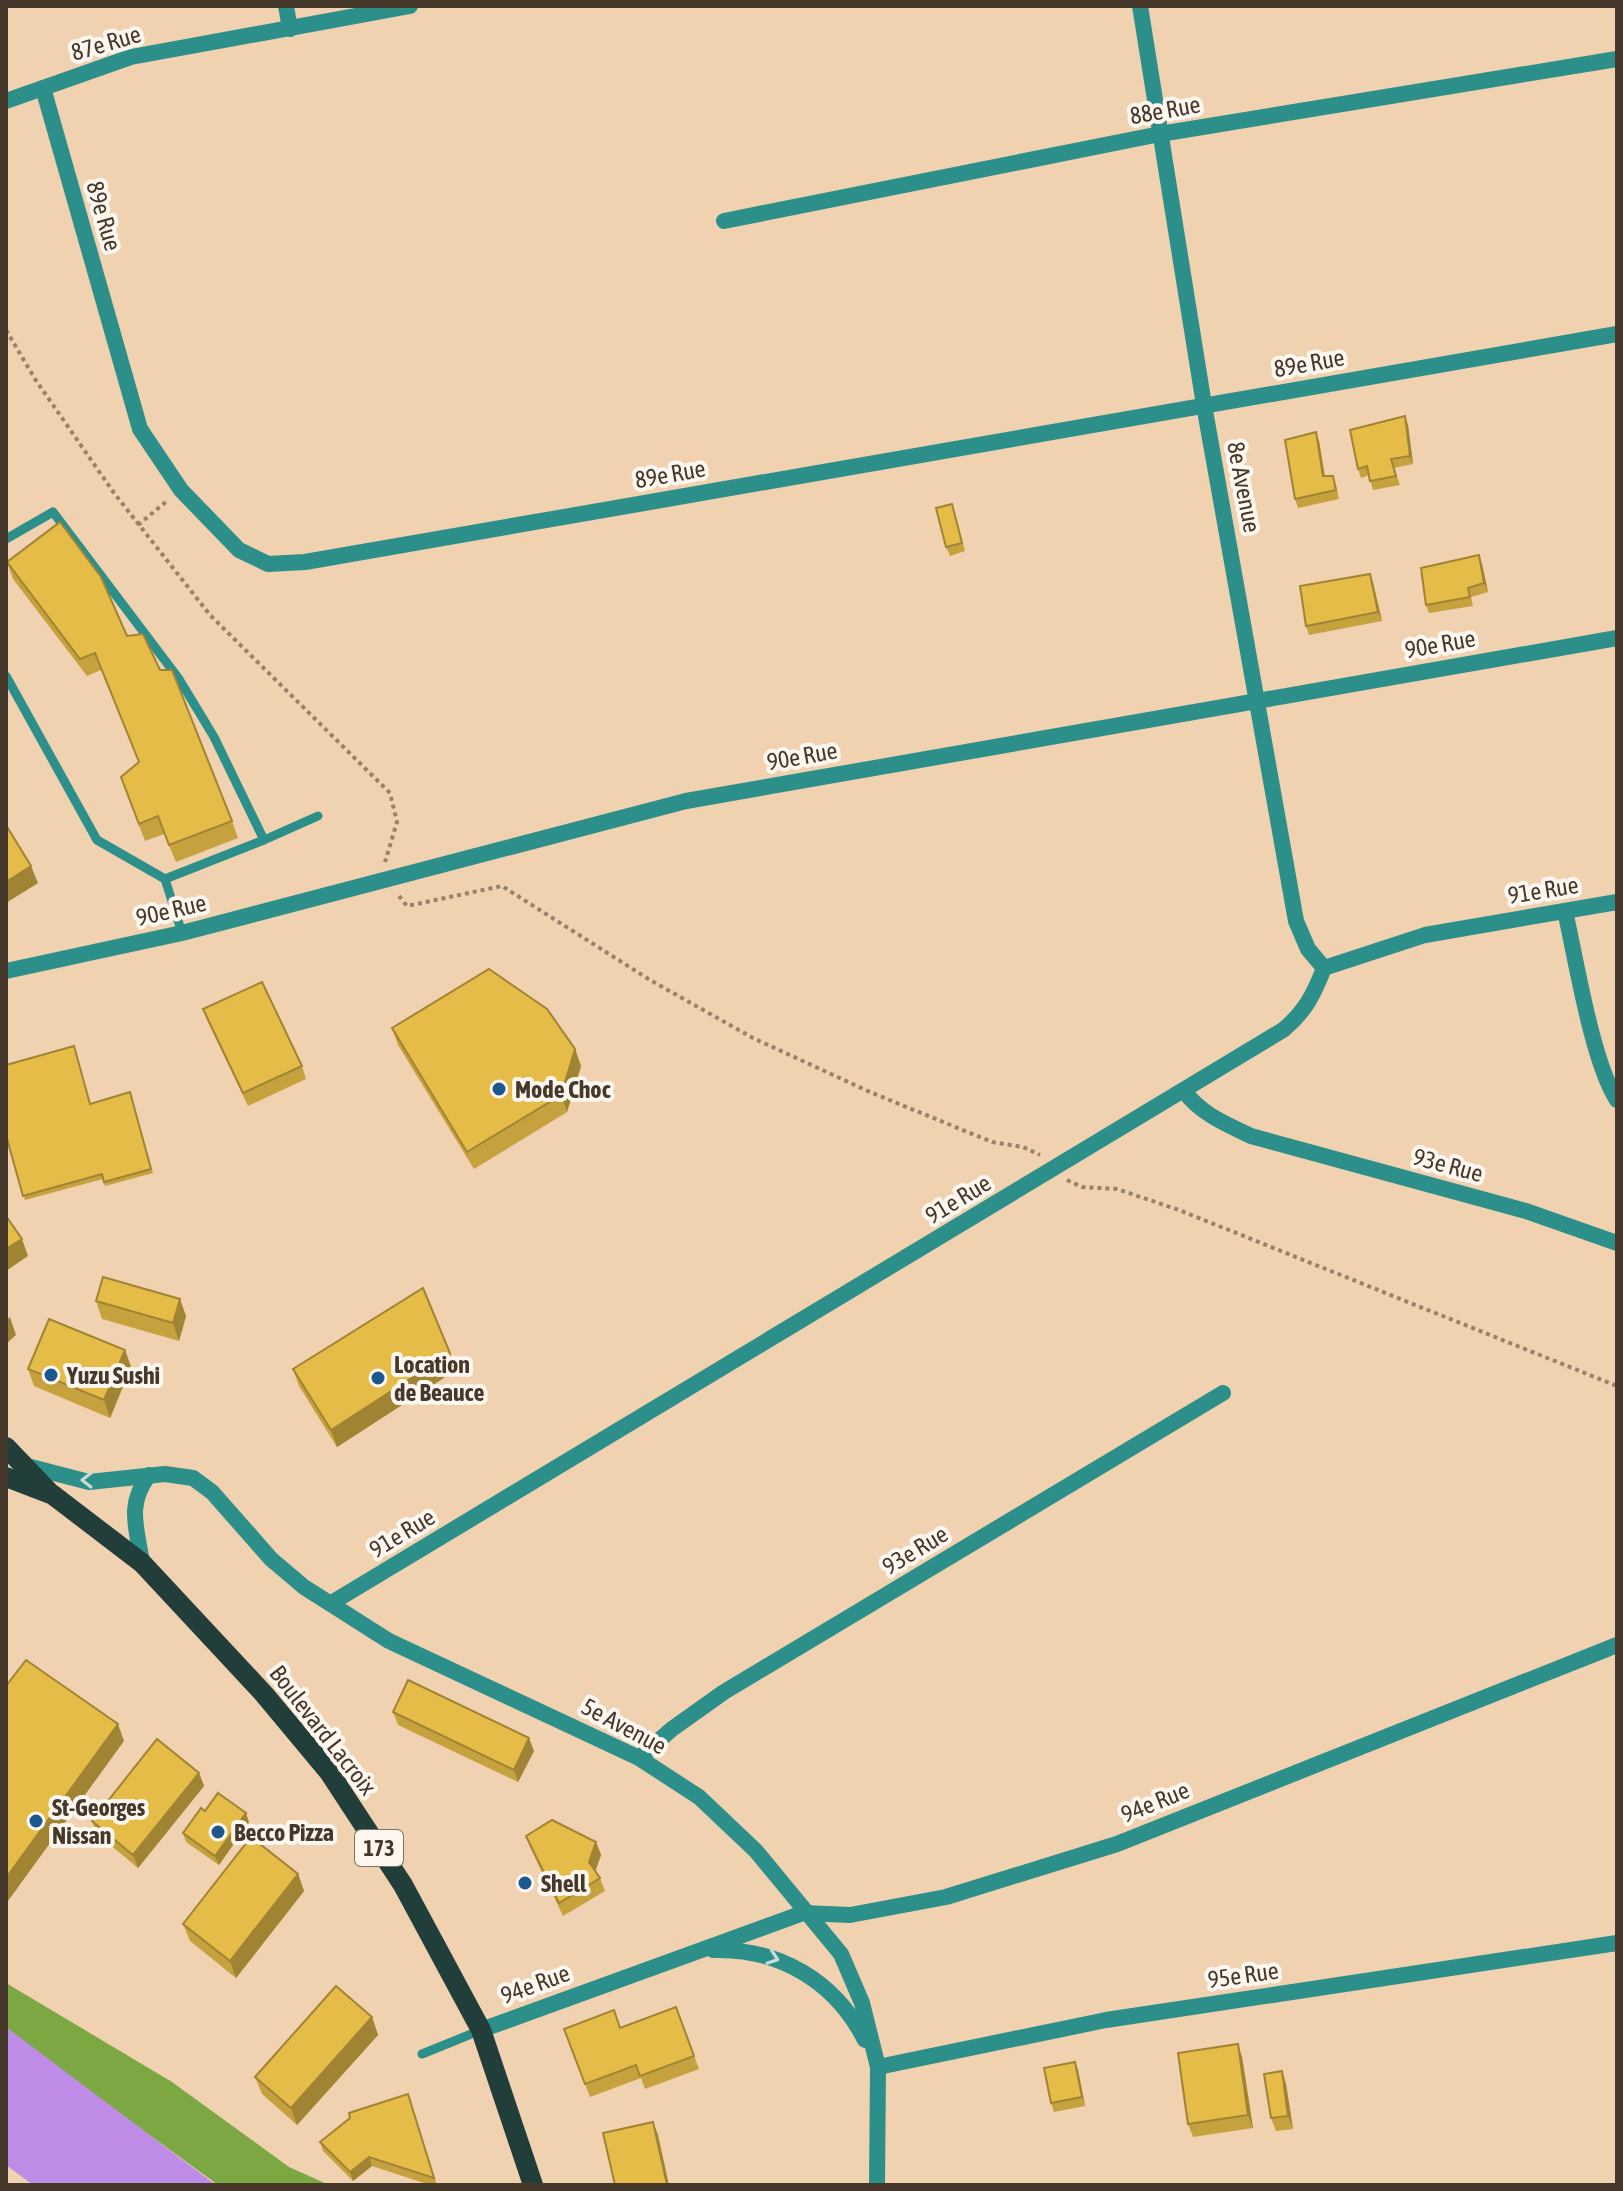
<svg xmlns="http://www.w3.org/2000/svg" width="1623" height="2191" font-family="'Asap Condensed',sans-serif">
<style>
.forest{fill:#7da743}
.water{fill:#be8ce7}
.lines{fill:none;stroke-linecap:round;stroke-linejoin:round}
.path{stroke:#98826b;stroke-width:4;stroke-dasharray:4 4;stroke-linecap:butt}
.service{stroke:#2d8f89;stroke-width:9}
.minor{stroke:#2d8f89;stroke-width:16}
.tertiary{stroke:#2d8f89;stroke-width:16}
.primary{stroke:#223e3b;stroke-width:20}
.wall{fill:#c6a23f}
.shaded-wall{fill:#a18433}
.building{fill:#e6bc49;stroke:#a18433;stroke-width:2}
.oneway{stroke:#c9ddd6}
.poi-dot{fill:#1a588e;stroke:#fdf7f0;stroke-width:3}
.labels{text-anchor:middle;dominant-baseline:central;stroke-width:8;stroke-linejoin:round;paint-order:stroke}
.shield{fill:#fdf7f0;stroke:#7d7267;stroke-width:2}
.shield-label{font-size:22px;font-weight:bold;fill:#46392c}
.street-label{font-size:24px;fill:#46392c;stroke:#fdf7f0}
.poi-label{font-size:24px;font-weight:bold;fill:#46392c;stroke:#fdf7f0;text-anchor:start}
</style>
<rect width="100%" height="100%" fill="#f0d1b0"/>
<polygon class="forest" points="6,1983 172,2082 289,2167 329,2185 218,2185 6,2030"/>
<polygon class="water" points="6,2027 216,2185 33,2185 6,2165"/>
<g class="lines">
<g class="path">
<polyline points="6,330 35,379 114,493 210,615 390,793 397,822 385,862"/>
<polyline points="138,525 167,501"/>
<polyline points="399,896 407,906 502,886 650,980 753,1038 870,1092 992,1142 1023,1147 1040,1155"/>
<polyline points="1067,1180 1082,1187 1117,1189 1179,1210 1617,1386"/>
</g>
<g class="service">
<polyline points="6,539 53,512 179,679 214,737 264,840 165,879"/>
<polyline points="6,676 97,840 165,879 182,933"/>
<polyline points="264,840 318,816"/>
<polyline points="422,2054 481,2030"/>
</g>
<g class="minor">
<polyline points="286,6 290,29"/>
<polyline points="1140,6 1204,405 1296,921 1308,949 1324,968"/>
<polyline points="43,88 140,429 181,490 239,550 268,564 305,562 1617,334"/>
<polyline points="6,101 131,57 410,6"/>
<polyline points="724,221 1160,134 1617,59"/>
<path d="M1565,911C1576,959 1592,1062 1617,1100"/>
<path d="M1184,1091C1201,1114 1226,1124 1251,1136L1526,1211L1617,1243"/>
<polyline points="27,1466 89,1482 165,1474 193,1478 212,1492 271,1559 304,1587 389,1641 639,1758 699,1797 756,1851 841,1954 862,2003 878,2067 877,2185"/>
<path d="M142,1563C137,1528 126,1505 149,1475"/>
<path d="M333,1602L1283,1030C1305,1012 1314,994 1324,968L1425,935L1617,902"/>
<polyline points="639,1758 672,1729 724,1692 1223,1393"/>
<path d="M713,1950C779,1948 835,1981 865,2040"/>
<polyline points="481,2030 803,1913 850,1915 946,1897 1117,1844 1617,1645"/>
<polyline points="878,2067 1106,2020 1617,1943"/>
</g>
<polyline class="tertiary" points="6,971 182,933 686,801 1617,638"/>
<g class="primary">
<polyline points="6,1447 50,1493"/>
<polyline points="6,1477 53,1495 142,1563 264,1694 329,1772 403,1885 481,2030 533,2185"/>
</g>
</g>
<g class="wall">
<polygon points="1405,416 1408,425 1413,464 1394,468 1400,485 1373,490 1369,475 1361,478 1358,469"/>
<polygon points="1319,441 1325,476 1336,485 1339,499 1298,508 1295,499"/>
<polygon points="955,513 965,551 950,556 946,547"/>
<polygon points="1479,555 1482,564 1488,592 1471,597 1473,606 1429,613 1426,605"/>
<polygon points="7,562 127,636 232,821 238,838 176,862 164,834 145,841 127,794 139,762 101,670 87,676 13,579"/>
<polygon points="1370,574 1382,621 1309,635 1306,626"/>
<polygon points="203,1009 302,1066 306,1079 248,1106 208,1022"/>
<polygon points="392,1028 575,1049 581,1066 567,1112 474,1169 398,1045"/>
<polygon points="130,1092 153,1173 105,1186 103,1179 25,1200 6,1135 90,1104"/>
<polygon points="96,1301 186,1316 179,1341 102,1319"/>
<polygon points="125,1350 131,1367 110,1418 34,1386 28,1369"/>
<polygon points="450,1353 456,1370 337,1447 299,1386 293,1369"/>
<polygon points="393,1712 534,1751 518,1782 398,1725"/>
<polygon points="199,1773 204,1786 138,1868 97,1834 92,1821"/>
<polygon points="205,1811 249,1822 219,1865 186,1842 183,1833"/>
<polygon points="526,1836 596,1842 601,1855 595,1871 600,1878 605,1891 563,1916 531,1849"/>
<polygon points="298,1874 304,1891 236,1978 190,1941 183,1924"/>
<polygon points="676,2007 699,2069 645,2089 641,2078 590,2097 564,2029 620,2028"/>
<polygon points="372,2017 378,2035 297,2125 262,2094 255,2077"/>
<polygon points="1242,2057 1253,2128 1193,2137 1188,2124"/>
<polygon points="1078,2070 1085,2106 1054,2112 1051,2103"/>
<polygon points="1282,2071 1286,2084 1293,2129 1276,2131 1271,2118"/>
<polygon points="411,2103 437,2185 430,2185 372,2166 353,2181 323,2151 320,2142"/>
</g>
<g class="shaded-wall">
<polygon points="1405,416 1408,425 1413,464 1410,456"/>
<polygon points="1316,432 1319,441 1326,485 1323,476"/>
<polygon points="1479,555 1482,564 1488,592 1484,583"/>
<polygon points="1370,574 1373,582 1382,621 1378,612"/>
<polygon points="31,866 38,883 6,903 6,882"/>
<polygon points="575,1049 581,1066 567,1112 561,1095"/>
<polygon points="22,1239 28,1256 6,1271 6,1249"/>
<polygon points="180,1299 186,1316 179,1341 173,1323"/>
<polygon points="10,1317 16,1335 6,1344 6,1321"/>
<polygon points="125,1350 131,1367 110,1418 104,1400"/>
<polygon points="450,1353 456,1370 337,1447 331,1430"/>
<polygon points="118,1724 124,1741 8,1901 6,1896 6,1878"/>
<polygon points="529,1738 534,1751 518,1782 514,1770"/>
<polygon points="199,1773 204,1786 138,1868 133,1855"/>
<polygon points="246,1813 249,1822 219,1865 215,1856"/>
<polygon points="596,1842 601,1855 594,1875 589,1862"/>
<polygon points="298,1874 304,1891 236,1978 230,1961"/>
<polygon points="372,2017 378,2035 297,2125 291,2108"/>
<polygon points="1238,2044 1242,2057 1253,2128 1248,2115"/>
<polygon points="1075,2062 1078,2070 1085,2106 1082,2097"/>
<polygon points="1282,2071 1286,2084 1293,2129 1288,2116"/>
<polygon points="653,2122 658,2135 669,2185 667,2185"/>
<polygon points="369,2157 372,2166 353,2181 350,2172"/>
</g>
<g class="building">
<polygon points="1405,416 1410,456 1391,459 1396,476 1370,481 1367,466 1358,469 1350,430"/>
<polygon points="1316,432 1323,476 1333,476 1336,490 1295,499 1285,440"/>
<polygon points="952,504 962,543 946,547 936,508"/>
<polygon points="60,522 101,577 127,636 143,634 160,670 172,670 232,821 169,845 158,816 139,824 121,777 139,762 95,653 80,659 7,562"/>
<polygon points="1479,555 1484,583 1468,588 1470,597 1426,605 1421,568"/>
<polygon points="1370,574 1378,612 1306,626 1300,586"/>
<polygon points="6,825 31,866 6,882"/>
<polygon points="489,969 547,1009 575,1049 561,1095 467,1152 392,1028"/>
<polygon points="262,982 302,1066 243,1093 203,1009"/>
<polygon points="74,1046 90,1104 130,1092 151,1169 104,1182 102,1174 23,1196 6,1135 6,1065"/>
<polygon points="6,1216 22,1239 6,1249"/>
<polygon points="103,1277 180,1299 173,1323 96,1301"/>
<polygon points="423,1288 450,1353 331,1430 293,1369"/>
<polygon points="49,1319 125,1350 104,1400 28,1369"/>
<polygon points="26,1660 118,1724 6,1878 6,1686"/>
<polygon points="408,1680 529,1738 514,1770 393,1712"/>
<polygon points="157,1739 199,1773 133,1855 92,1821"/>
<polygon points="218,1793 246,1813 215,1856 183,1833 201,1808 205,1811"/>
<polygon points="552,1820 596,1842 589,1862 600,1878 559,1903 526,1836"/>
<polygon points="251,1837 298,1874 230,1961 183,1924"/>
<polygon points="336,1986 372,2017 291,2108 255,2077"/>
<polygon points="676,2007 694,2056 640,2076 636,2065 585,2084 564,2029 614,2010 620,2028"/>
<polygon points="1238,2044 1248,2115 1188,2124 1178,2053"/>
<polygon points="1075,2062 1082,2097 1051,2103 1044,2068"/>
<polygon points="1282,2071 1288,2116 1271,2118 1264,2074"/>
<polygon points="408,2094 434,2178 369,2157 350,2172 320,2142 350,2118 349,2113"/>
<polygon points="653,2122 667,2185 615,2185 603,2133"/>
</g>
<defs><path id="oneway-chevron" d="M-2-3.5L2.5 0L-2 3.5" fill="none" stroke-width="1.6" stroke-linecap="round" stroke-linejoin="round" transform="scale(2)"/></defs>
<g class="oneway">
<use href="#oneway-chevron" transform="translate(87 1480) rotate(-179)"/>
<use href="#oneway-chevron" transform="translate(773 1958) rotate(19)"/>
</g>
<g class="poi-dot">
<circle cx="499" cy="1089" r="8"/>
<circle cx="51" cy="1375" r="8"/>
<circle cx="378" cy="1378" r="8"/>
<circle cx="36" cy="1821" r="8"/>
<circle cx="218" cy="1832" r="8"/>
<circle cx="525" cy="1883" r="8"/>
</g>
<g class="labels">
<rect class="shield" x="355" y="1830" width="48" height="36" rx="6"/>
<g class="shield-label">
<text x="379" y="1848">173</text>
</g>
<g class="street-label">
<text transform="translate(106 43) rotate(-16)">87e Rue</text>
<text transform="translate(1165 110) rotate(-10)">88e Rue</text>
<text transform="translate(104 216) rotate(74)">89e Rue</text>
<text transform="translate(1309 363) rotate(-10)">89e Rue</text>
<text transform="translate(670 474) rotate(-10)">89e Rue</text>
<text transform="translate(1244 487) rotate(79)">8e Avenue</text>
<text transform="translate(1440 644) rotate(-10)">90e Rue</text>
<text transform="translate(802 756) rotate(-10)">90e Rue</text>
<text transform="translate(1543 890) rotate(-9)">91e Rue</text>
<text transform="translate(171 910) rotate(-13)">90e Rue</text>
<text transform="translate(1448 1165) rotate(15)">93e Rue</text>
<text transform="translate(958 1199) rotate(-31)">91e Rue</text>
<text transform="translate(402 1533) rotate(-31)">91e Rue</text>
<text transform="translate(915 1550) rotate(-31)">93e Rue</text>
<text transform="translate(624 1726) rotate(28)">5e Avenue</text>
<text transform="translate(323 1730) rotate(52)">Boulevard Lacroix</text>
<text transform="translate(1155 1802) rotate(-22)">94e Rue</text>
<text transform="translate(1243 1975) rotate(-8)">95e Rue</text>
<text transform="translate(535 1984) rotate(-20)">94e Rue</text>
</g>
<g class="poi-label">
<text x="515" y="1089">Mode Choc</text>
<text x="394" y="1364">Location<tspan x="394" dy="28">de Beauce</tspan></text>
<text x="67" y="1375">Yuzu Sushi</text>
<text x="52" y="1807">St-Georges<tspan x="52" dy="28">Nissan</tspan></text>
<text x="234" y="1832">Becco Pizza</text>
<text x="541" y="1883">Shell</text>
</g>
</g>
<rect width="1623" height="2191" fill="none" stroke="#46392c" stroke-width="16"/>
</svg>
